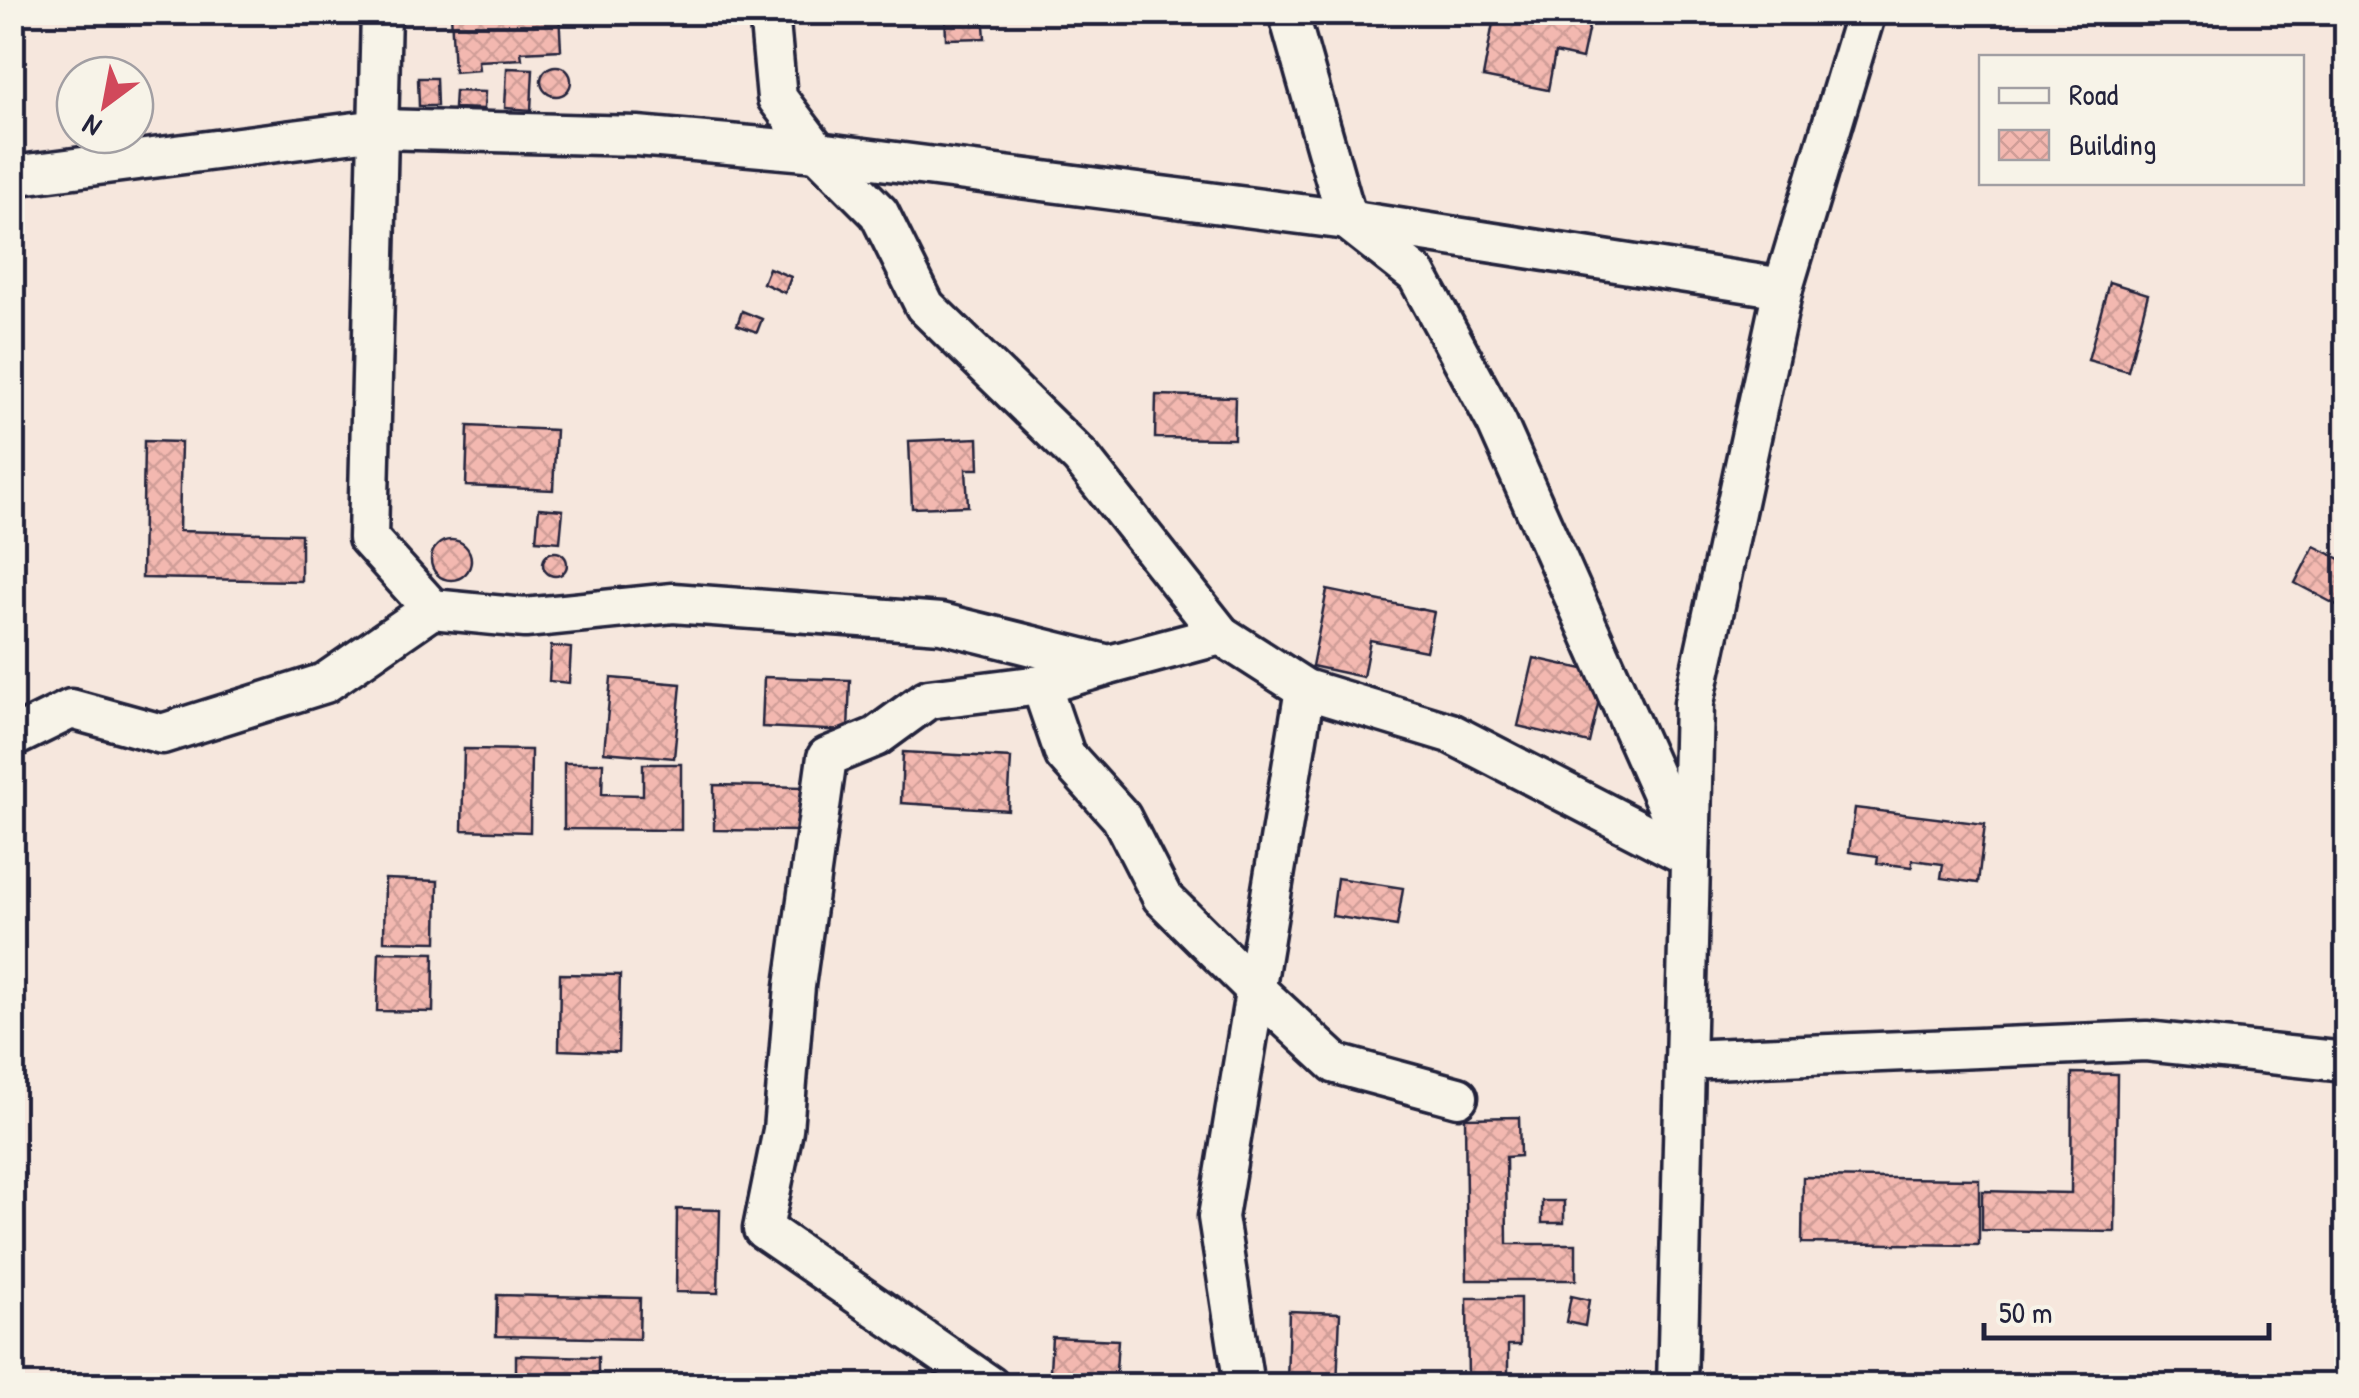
<svg xmlns="http://www.w3.org/2000/svg" width="2359" height="1398" font-family="'Patrick Hand',sans-serif">
<style>
.building{fill:url(#building-cross-hatch);stroke:#22223b;stroke-width:2.5}
.lines{fill:none;stroke-linecap:round;stroke-linejoin:round}
.street-casing{stroke:#22223b;stroke-width:45}
.street{stroke:#f7f3e8;stroke-width:38}
</style>
<defs>
<pattern id="building-cross-hatch" width="8" height="8" patternUnits="userSpaceOnUse" patternTransform="scale(2.5)"><rect width="8" height="8" fill="#f3b8b0"/><path d="M0 0l8 8M0 8l8-8" fill="none" stroke="#d09e98"/></pattern>
</defs>
<rect width="100%" height="100%" fill="#f6e7dd"/>
<filter id="ink" filterUnits="userSpaceOnUse"><feTurbulence type="fractalNoise" baseFrequency=".01" numOctaves="2"/><feDisplacementMap in="SourceGraphic" scale="20" xChannelSelector="R" yChannelSelector="G"/><feConvolveMatrix kernelMatrix="1 2 1 2 8 2 1 2 1" color-interpolation-filters="sRGB"/></filter>
<g filter="url(#ink)">
<g class="building">
<polygon points="451,12 559,12 561,50 521,52 522,59 478,61 479,70 454,72"/>
<polygon points="945,12 983,12 985,38 946,39"/>
<polygon points="1495,12 1592,12 1582,59 1555,53 1548,90 1483,77"/>
<circle cx="556" cy="81" r="15"/>
<polygon points="507,68 533,69 531,110 505,108"/>
<polygon points="418,78 436,78 437,106 419,106"/>
<polygon points="455,91 485,92 484,109 454,108"/>
<polygon points="769,268 791,277 785,293 763,283"/>
<polygon points="2109,282 2148,294 2128,371 2088,360"/>
<polygon points="742,311 762,319 757,332 737,325"/>
<polygon points="1156,395 1235,397 1234,439 1155,438"/>
<polygon points="468,426 556,430 553,490 466,486"/>
<polygon points="978,438 979,469 966,469 968,506 912,508 909,441"/>
<polygon points="144,441 181,442 179,531 301,534 301,581 142,578"/>
<polygon points="539,508 563,510 560,542 536,540"/>
<circle cx="451" cy="560" r="20"/>
<polygon points="2314,546 2346,562 2346,610 2295,583"/>
<circle cx="555" cy="564" r="12"/>
<polygon points="1327,590 1434,612 1426,651 1370,640 1363,677 1312,666"/>
<polygon points="551,646 571,648 569,683 549,681"/>
<polygon points="1534,658 1605,674 1589,743 1518,726"/>
<polygon points="764,677 850,680 848,731 762,727"/>
<polygon points="611,678 681,684 674,758 604,752"/>
<polygon points="464,749 531,750 530,832 462,830"/>
<polygon points="903,752 1011,758 1008,810 901,803"/>
<polygon points="564,763 603,763 602,794 643,795 643,764 681,764 681,830 564,829"/>
<polygon points="714,785 803,787 802,831 714,830"/>
<polygon points="1855,808 1985,824 1978,883 1941,878 1943,864 1912,860 1912,867 1877,863 1878,856 1849,852"/>
<polygon points="1337,878 1403,888 1397,926 1332,916"/>
<polygon points="385,879 438,881 437,942 384,941"/>
<polygon points="379,952 434,953 433,1012 377,1011"/>
<polygon points="560,974 620,975 618,1052 559,1050"/>
<polygon points="2072,1073 2117,1074 2115,1232 1982,1230 1982,1191 2071,1193"/>
<polygon points="1519,1117 1520,1156 1506,1157 1507,1244 1576,1244 1576,1280 1467,1280 1465,1118"/>
<polygon points="1803,1177 1979,1179 1979,1245 1802,1243"/>
<rect x="1542" y="1201" width="22" height="22"/>
<polygon points="677,1209 720,1210 718,1293 676,1292"/>
<polygon points="497,1295 640,1298 639,1339 496,1336"/>
<polygon points="1571,1296 1589,1300 1585,1326 1566,1322"/>
<polygon points="1467,1298 1520,1298 1520,1345 1508,1345 1508,1383 1468,1383"/>
<polygon points="1289,1311 1340,1313 1337,1386 1287,1386"/>
<polygon points="1052,1337 1118,1340 1115,1386 1049,1386"/>
<polygon points="516,1355 598,1357 598,1386 516,1386"/>
</g>
<g class="lines">
<g class="street-casing">
<g id="street">
<polyline points="381,12 368,538 432,609 525,618 673,603 941,623 1109,665 1221,635"/>
<polyline points="769,12 777,98 818,152 879,213 925,306 1081,458 1221,635 1305,689 1450,733 1690,857"/>
<polyline points="1288,12 1347,220 1417,275 1497,423 1685,846"/>
<polyline points="12,176 379,129 637,136 818,152 1347,220 1783,288"/>
<polyline points="1041,685 1065,755 1121,817 1162,897 1255,989 1336,1064 1458,1097"/>
<polyline points="12,738 71,709 162,734 325,683 432,609"/>
<polyline points="1685,1060 2146,1041 2346,1062"/>
<polyline points="990,1386 763,1229 783,1130 795,986 827,757 876,737 928,699 1041,685 1106,666"/>
<polyline points="1244,1386 1218,1217 1305,689"/>
<polyline points="1677,1386 1694,703 1783,288 1866,12"/>
</g>
</g>
<use href="#street" class="street"/>
</g>
</g>
<rect width="2359" height="1398" fill="none" stroke="#f7f3e8" stroke-width="50"/>
<rect x="25" y="25" width="2309" height="1348" fill="none" stroke="#22223b" stroke-width="4" filter="url(#ink)"/>
<rect x="1979" y="55" width="325" height="130" fill="#f7f3e8" stroke="#a29fa3" stroke-width="2.5"/>
<rect x="1999" y="88" width="50" height="15" fill="#f7f3e8" stroke="#a29fa3" stroke-width="2.5"/>
<text x="2069" y="105" font-size="30" fill="#22223b">Road</text>
<rect x="1999" y="130" width="50" height="30" fill="url(#building-cross-hatch)" stroke="#a29fa3" stroke-width="2.5"/>
<text x="2069" y="155" font-size="30" fill="#22223b">Building</text>
<g transform="translate(105 105) rotate(212)"><circle r="48" fill="#f7f3e8" stroke="#a29fa3" stroke-width="2.5"/>
<path d="M0-8L18 38L0 25L-18 38Z" fill="#d1495b"/>
<text y="-15" font-size="28" font-weight="bold" text-anchor="middle" fill="#22223b">N</text>
</g>
<path d="M1984 1323v15h285v-15" fill="none" stroke="#22223b" stroke-width="5"/>
<text x="1999" y="1323" font-size="30" fill="#22223b" stroke="#f7f3e8" stroke-width="8" paint-order="stroke">50 m</text>
</svg>
